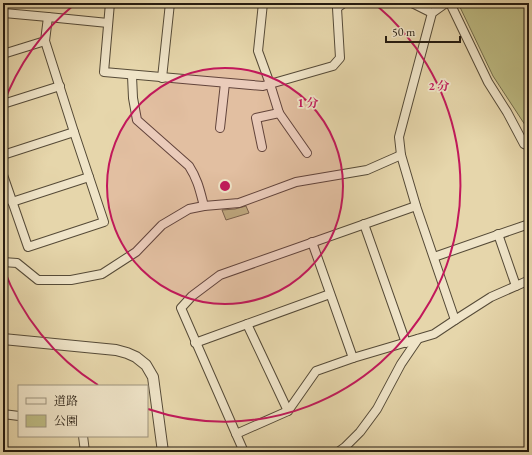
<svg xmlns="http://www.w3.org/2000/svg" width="532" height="455" font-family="'EB Garamond','Noto Serif JP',serif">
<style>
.green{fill:#bdbb83;stroke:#716b4a}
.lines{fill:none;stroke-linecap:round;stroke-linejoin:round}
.minor-casing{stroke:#554a37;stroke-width:10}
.tertiary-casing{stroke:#554a37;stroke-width:12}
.minor{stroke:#efe4c8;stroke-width:8}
.tertiary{stroke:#efe4c8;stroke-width:10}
.ring{fill:none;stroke:#c2185b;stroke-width:2}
.centre{fill:#c2185b;stroke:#efe4c8;stroke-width:2}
.ring-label{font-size:12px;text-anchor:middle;font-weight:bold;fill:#c2185b;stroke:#efe4c8;stroke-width:3.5;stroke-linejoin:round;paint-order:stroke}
</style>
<rect width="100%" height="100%" fill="#e6d6ab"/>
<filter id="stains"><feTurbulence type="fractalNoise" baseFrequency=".005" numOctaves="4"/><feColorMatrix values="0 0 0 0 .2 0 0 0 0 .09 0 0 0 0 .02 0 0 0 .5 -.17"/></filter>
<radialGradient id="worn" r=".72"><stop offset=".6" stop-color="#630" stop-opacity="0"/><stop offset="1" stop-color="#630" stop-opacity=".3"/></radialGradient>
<g class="green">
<polygon points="458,3 529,3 529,131 493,76"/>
<polygon points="246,206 249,213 226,220 222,210 235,209"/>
</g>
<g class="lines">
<g class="minor-casing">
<g id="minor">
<polyline points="110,3 104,72 263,86 333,66 340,58 337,8 344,3"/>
<polyline points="263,3 258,51 270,84 279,113 307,153"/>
<polyline points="412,3 432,13"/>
<polyline points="446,3 432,13 399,137 401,155 416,206 455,320"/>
<polyline points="450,3 488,82 507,112 524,144 529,146"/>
<polyline points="3,14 4,13 48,17"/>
<polyline points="3,54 45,41"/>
<path d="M132,76L133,98L137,120L189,166C198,180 200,191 204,206"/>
<polyline points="162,78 170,3"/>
<polyline points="3,104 60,86"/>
<polyline points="220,128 225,83"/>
<polyline points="262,147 256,118 279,113"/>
<polyline points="3,155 74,132"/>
<polyline points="3,175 28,247 104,222 74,132 45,41 48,17 108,23"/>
<polyline points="12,202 89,177"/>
<polyline points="364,224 406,343"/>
<polyline points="498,234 516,286"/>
<polyline points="312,242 353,358"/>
<polyline points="434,257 529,224"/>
<polyline points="3,262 17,263 38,280 71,280 102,274 136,252 162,225 189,209 204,206 239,203 296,182 367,170 401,155"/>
<polyline points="247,324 288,411"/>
<polyline points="195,343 330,294"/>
<polyline points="3,414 19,416"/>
<polyline points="236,434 288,411 316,371 353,358 434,334 455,320 491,297 525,282 529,281"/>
<polyline points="83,436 85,452"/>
<polyline points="244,452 181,308 192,296 220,275 416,206"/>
<polyline points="338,452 345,447 360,432 377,409 401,364 418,339"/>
</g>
</g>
<g class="tertiary-casing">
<polyline id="tertiary" points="3,339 116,350 127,353 136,357 146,365 153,377 163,452"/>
</g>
<use href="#minor" class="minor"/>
<use href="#tertiary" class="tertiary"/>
</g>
<circle cx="225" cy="186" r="118" fill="#c2185b" fill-opacity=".12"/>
<g class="ring">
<circle cx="225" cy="186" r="118"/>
<path d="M98 385A236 236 0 0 1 3 267M3 105A236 236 0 0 1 75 4M375 4A236 236 0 0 1 148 409"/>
</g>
<circle cx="225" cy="186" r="6" class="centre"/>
<g class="ring-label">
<text x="439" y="90">2 分</text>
<text x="308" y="107">1 分</text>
</g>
<rect width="532" height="455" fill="none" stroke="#e6d6ab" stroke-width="16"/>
<rect x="4" y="4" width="524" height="447" fill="none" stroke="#251b10" stroke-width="2"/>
<rect x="8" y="8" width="516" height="439" fill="none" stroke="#251b10"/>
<rect x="18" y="385" width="130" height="52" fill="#efe4c8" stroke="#9e947e"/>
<rect x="26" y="398" width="20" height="6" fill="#efe4c8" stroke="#9e947e"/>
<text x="54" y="405" font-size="12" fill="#251b10">道路</text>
<rect x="26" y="415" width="20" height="12" fill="#bdbb83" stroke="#9e947e"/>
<text x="54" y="425" font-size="12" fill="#251b10">公園</text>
<path d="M386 36v6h74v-6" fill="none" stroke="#251b10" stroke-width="2"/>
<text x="392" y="36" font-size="12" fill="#251b10" stroke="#efe4c8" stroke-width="3" paint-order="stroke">50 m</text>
<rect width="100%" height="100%" filter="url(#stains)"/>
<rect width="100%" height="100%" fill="url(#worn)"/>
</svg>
